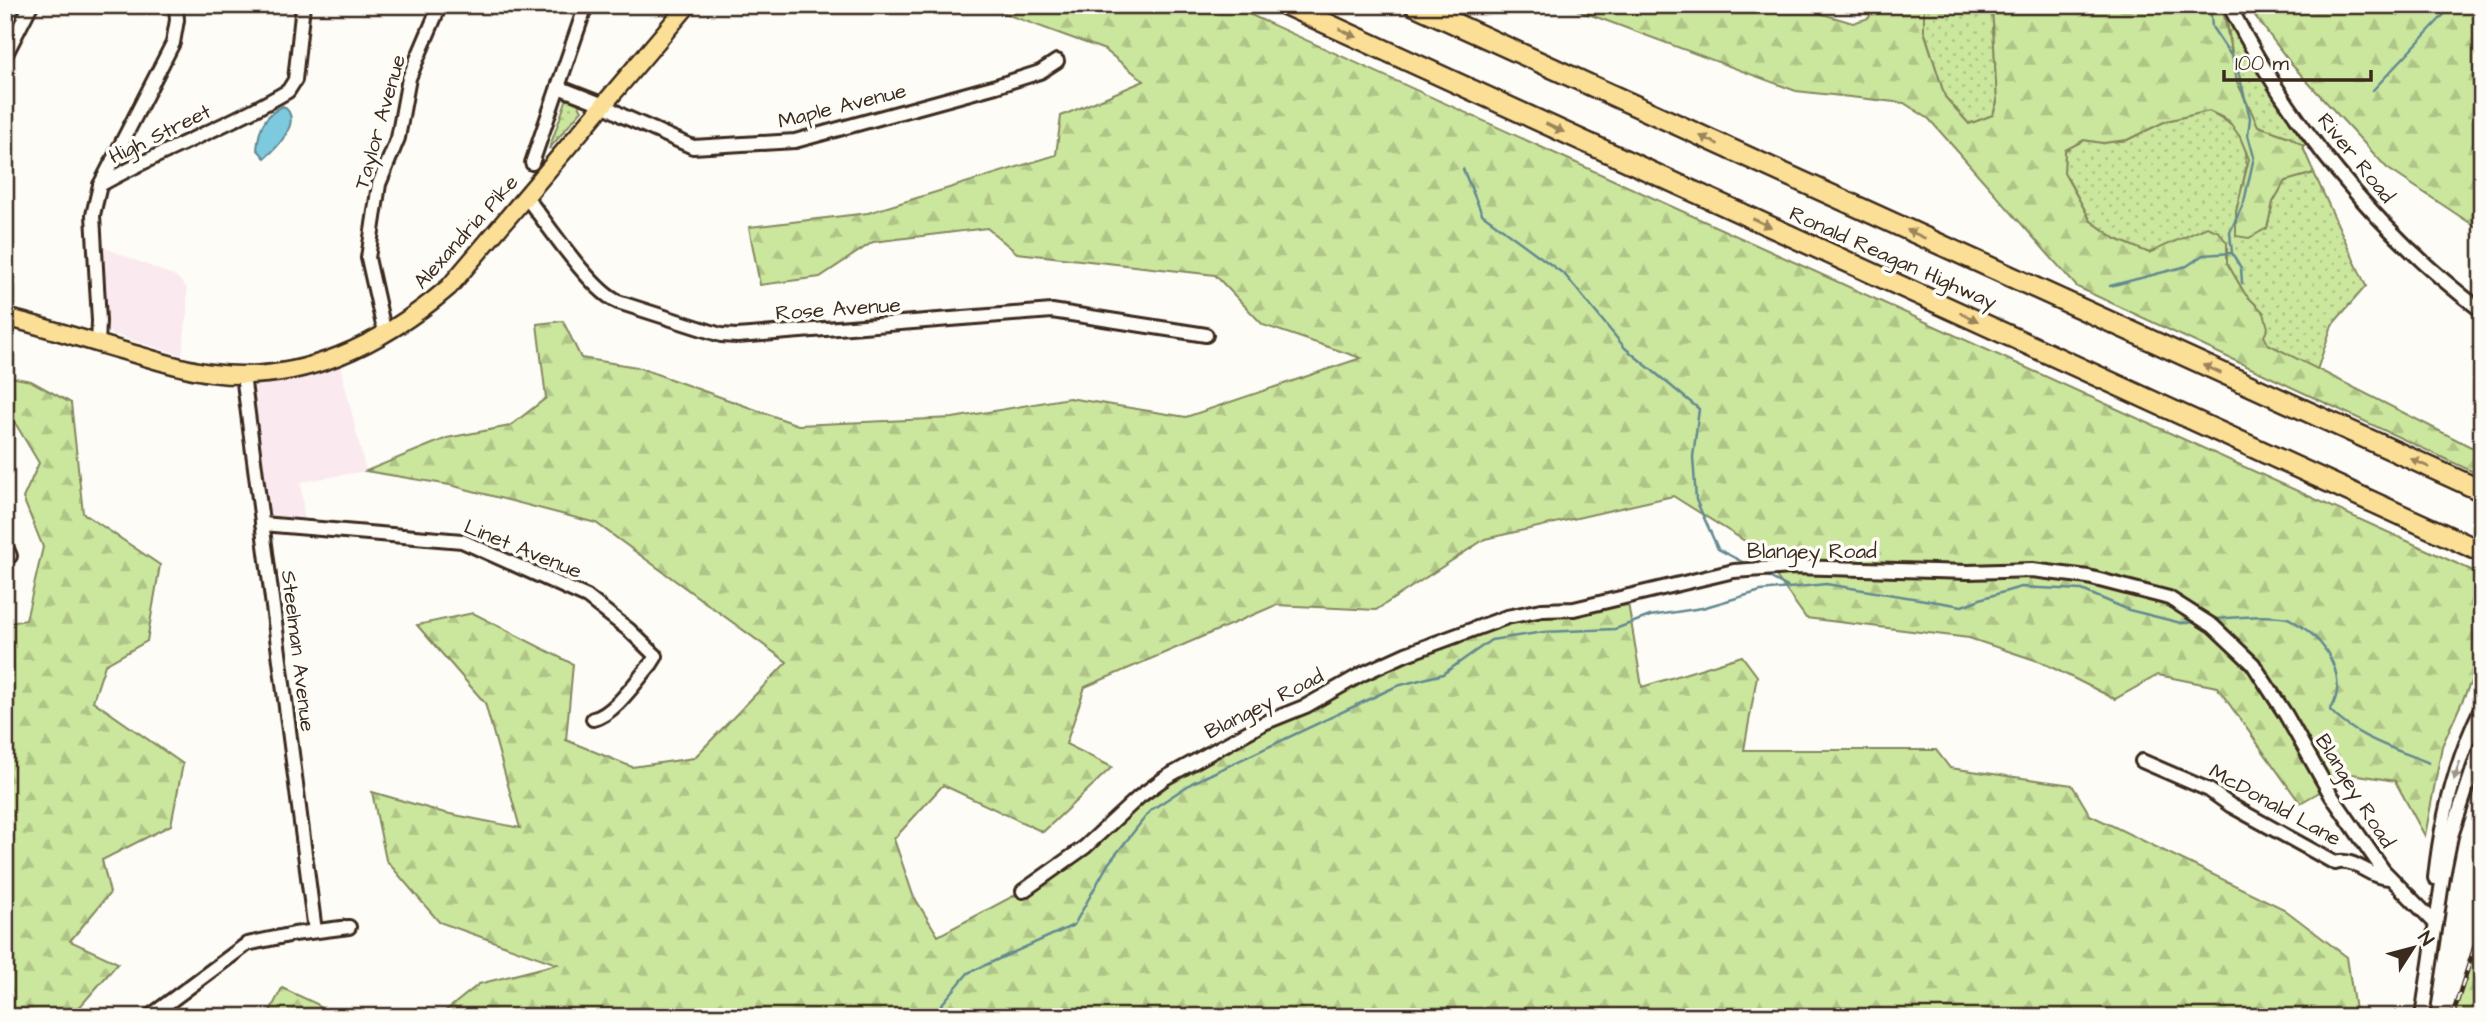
<svg xmlns="http://www.w3.org/2000/svg" width="2487" height="1022" font-family="'Architects Daughter',sans-serif">
<style>
.built{fill:#faeaef}
.grass{fill:url(#grass-dots);stroke:#83885e;stroke-width:2}
.forest{fill:url(#forest-firs);stroke:#83885e;stroke-width:2}
.water{fill:#7dc9dd;stroke:#638991;stroke-width:2}
.lines{fill:none;stroke-linecap:round;stroke-linejoin:round}
.stream{stroke:#638991;stroke-width:2.5}
.minor-casing{stroke:#3b2a1e;stroke-width:18}
.major-casing{stroke:#3b2a1e;stroke-width:21}
.highway-casing{stroke:#3b2a1e;stroke-width:24}
.minor{stroke:#fdfcf7;stroke-width:12}
.major{stroke:#fbdf96;stroke-width:16}
.highway{stroke:#fbdf96;stroke-width:19}
.rail-casing{stroke:#3b2a1e;stroke-width:5}
.rail{stroke:#fdfcf7;stroke-width:2.5;stroke-dasharray:8;stroke-linecap:butt}
.oneway{fill:#9b845a}
.oneway2{fill:#9c938a}
.labels{text-anchor:middle;dominant-baseline:central;stroke-width:7;stroke-linejoin:round;paint-order:stroke}
.street-label{font-size:21px;fill:#3b2a1e;stroke:#fdfcf7}
</style>
<defs>
<pattern id="grass-dots" width="8" height="8" patternUnits="userSpaceOnUse" patternTransform="scale(1.75)"><rect width="8" height="8" fill="#cbe69d"/><path d="M2 2h.1M6 6h.1" fill="none" stroke="#afc587" stroke-width="1.8" stroke-linecap="round"/></pattern>
<pattern id="forest-firs" width="22" height="20" patternUnits="userSpaceOnUse" patternTransform="scale(1.75)"><rect width="22" height="20" fill="#cbe69d"/><path d="M5 1l3.5 6h-7zM16 11l3.5 6h-7z" fill="#afc587"/></pattern>
</defs>
<rect width="100%" height="100%" fill="#fdfcf7"/>
<filter id="ink" filterUnits="userSpaceOnUse"><feTurbulence type="fractalNoise" baseFrequency=".0143" numOctaves="2"/><feDisplacementMap in="SourceGraphic" scale="14" xChannelSelector="R" yChannelSelector="G"/><feConvolveMatrix kernelMatrix="1 2 1 2 8 2 1 2 1" color-interpolation-filters="sRGB"/></filter>
<g filter="url(#ink)">
<g class="built">
<polygon points="103,247 177,277 187,288 187,315 182,355 111,334 108,329 106,311"/>
<polygon points="338,357 366,471 301,482 305,526 262,524 243,375"/>
</g>
<g class="grass">
<polygon points="1924,5 1992,5 1997,101 1993,115 1969,124 1945,97 1924,30"/>
<polygon points="2225,10 2255,65 2310,146 2302,145 2289,137 2258,126 2237,82"/>
<polygon points="571,98 575,99 582,110 549,149 566,101"/>
<path d="M2209,111C2261,136 2247,166 2236,212L2267,228L2273,202L2285,181L2314,173L2366,286L2332,325L2317,370L2268,344L2263,336L2264,313L2245,294L2227,263V243L2169,245L2149,253L2116,239L2091,221L2064,172L2065,150L2084,140L2103,143L2127,140L2166,121Z"/>
</g>
<g class="forest">
<polygon points="981,5 1229,5 2482,575 2482,657 2442,746 2425,836 2395,781 2352,774 2300,803 2217,687 2158,675 2115,699 2041,662 1969,638 1806,618 1756,548 1673,496 1485,539 1376,610 1276,605 1085,687 1066,744 1112,767 1043,832 943,785 894,839 913,895 938,936 1023,891 1139,797 1264,723 1484,624 1627,597 1642,687 1742,656 1757,676 1744,750 1936,750 1950,768 2072,785 2090,815 2284,909 2347,957 2356,1017 438,1017 479,984 557,964 439,922 386,860 372,792 445,813 520,828 485,703 417,625 473,613 573,664 566,740 632,767 694,758 787,662 596,523 450,485 366,471 447,438 510,426 546,398 537,324 563,321 581,358 637,367 798,425 953,418 1069,398 1186,417 1361,358 1263,325 1215,275 1017,253 987,228 873,242 820,277 760,285 749,227 868,213 1056,155 1061,116 1144,81 1105,50"/>
<polygon points="1564,5 1792,5 1853,23 1869,18 1873,5 1924,5 1924,31 1945,97 1969,124 1993,115 1997,102 1992,5 2222,5 2237,82 2258,126 2289,137 2302,145 2314,173 2285,181 2273,202 2267,228 2249,238 2236,236 2236,212 2249,159 2240,137 2228,120 2209,111 2166,121 2127,140 2103,143 2084,140 2065,150 2064,173 2091,221 2116,239 2149,253 2207,227 2219,232 2227,243 2227,263 2245,294 2264,313 2268,328 2264,336 2268,344 2473,448 2482,448 2482,476 2077,287 1929,119 1904,103 1796,91"/>
<polygon points="2247,5 2482,5 2482,231 2387,168 2292,65"/>
<polygon points="5,376 31,381 71,403 83,513 160,565 147,641 105,665 93,701 183,764 171,825 102,860 110,893 70,941 118,963 71,1017 5,1017 5,624 26,620 43,547 23,498 39,463 5,406"/>
<polygon points="2471,958 2482,963 2482,1017 2452,1017"/>
<polygon points="282,988 317,1004 327,1017 267,1017"/>
</g>
<path class="water" d="M283,106C304,120 277,148 265,158L257,149C259,128 264,115 283,106Z"/>
<g class="lines">
<g class="stream">
<polyline points="2210,5 2212,27 2236,63 2250,118 2248,135 2254,157 2244,202 2230,232 2232,253 2241,268 2242,283"/>
<polyline points="2373,90 2453,5"/>
<polyline points="1463,169 1482,214 1565,275 1625,348 1699,409 1693,457 1696,500 1718,549 1748,565"/>
<polyline points="2110,286 2187,266 2203,255 2232,253"/>
<polyline points="1763,574 1788,587"/>
<path d="M2217,619C2237,617 2268,614 2287,618C2292,619 2297,624 2301,626C2328,644 2349,680 2330,710C2354,737 2396,749 2429,763"/>
<polyline points="931,1017 968,973 1074,925 1108,864 1151,810 1192,783 1397,686 1443,674 1491,640 1544,632 1615,629 1650,616 1702,608 1761,591 1826,584 1962,606 1983,598 2021,587 2082,590 2129,610 2181,623 2196,622"/>
</g>
<g class="minor-casing">
<g id="minor">
<path d="M2229,5C2288,122 2377,232 2482,311"/>
<polyline points="5,56 31,5"/>
<polyline points="558,87 604,105 623,116 693,147 795,141 996,86 1040,72 1057,61"/>
<polyline points="532,163 586,5"/>
<polyline points="100,185 173,43 177,20 176,5"/>
<path d="M526,197C547,223 591,291 618,302L721,335L737,336L1052,311L1206,335"/>
<polyline points="385,334 368,258 379,184 398,138 409,78 440,5"/>
<path d="M98,345L99,321L93,215L100,185C161,150 228,127 288,91L295,80L303,5"/>
<polyline points="243,375 315,931"/>
<path d="M262,524L462,541L587,597L629,630L656,656L651,664C637,680 614,715 593,719"/>
<polyline points="5,544 10,556"/>
<path d="M2142,761L2209,790L2230,805L2335,863C2354,856 2370,879 2390,878"/>
<path d="M2435,878C2441,820 2456,760 2482,707"/>
<polyline points="1023,891 1085,847 1139,797 1165,778 1264,723 1306,706 1362,674 1406,654 1507,617 1542,610 1574,609 1734,571 1792,567 1969,572 2032,570 2088,577 2169,598 2213,626 2253,664 2286,715 2331,795 2383,870 2436,924"/>
<polyline points="149,1017 247,944 294,934 349,927"/>
<polyline points="2422,1017 2443,876 2451,836 2482,742"/>
</g>
</g>
<g class="major-casing">
<path id="major" d="M5,317C50,328 94,343 138,355C162,362 186,370 211,373C301,385 383,344 449,287L688,5"/>
</g>
<g class="highway-casing">
<g id="highway">
<polyline points="1286,5 2482,552"/>
<polyline points="1414,5 2482,491"/>
</g>
</g>
<use href="#minor" class="minor"/>
<use href="#major" class="major"/>
<use href="#highway" class="highway"/>
<g class="rail-casing">
<polyline id="rail" points="2452,1017 2482,924"/>
</g>
<use href="#rail" class="rail"/>
</g>
<defs><path id="oneway-solid" d="M-6-.8H1V-3.2L6.5 0L1 3.2V.8H-6Z" transform="scale(1.75)"/></defs>
<g class="oneway">
<use href="#oneway-solid" transform="translate(1348 33) rotate(25)"/>
<use href="#oneway-solid" transform="translate(1555 128) rotate(25)"/>
<use href="#oneway-solid" transform="translate(1709 140) rotate(-155)"/>
<use href="#oneway-solid" transform="translate(1762 223) rotate(25)"/>
<use href="#oneway-solid" transform="translate(1916 234) rotate(-155)"/>
<use href="#oneway-solid" transform="translate(1969 317) rotate(25)"/>
<use href="#oneway-solid" transform="translate(2212 369) rotate(-155)"/>
<use href="#oneway-solid" transform="translate(2420 463) rotate(-155)"/>
</g>
<use class="oneway2" href="#oneway-solid" transform="translate(2457 771) rotate(106)"/>
</g>
<g class="labels">
<g class="street-label">
<text transform="translate(842 106) rotate(-14)">Maple Avenue</text>
<text transform="translate(380 122) rotate(-74)">Taylor Avenue</text>
<text transform="translate(160 134) rotate(-26)">High Street</text>
<text transform="translate(2356 158) rotate(51)">River Road</text>
<text transform="translate(466 232) rotate(-48)">Alexandria Pike</text>
<text transform="translate(1893 258) rotate(24)">Ronald Reagan Highway</text>
<text transform="translate(838 309) rotate(-4)">Rose Avenue</text>
<text transform="translate(523 549) rotate(22)">Linet Avenue</text>
<text x="1812" y="551">Blangey Road</text>
<text transform="translate(298 651) rotate(83)">Steelman Avenue</text>
<text transform="translate(1264 704) rotate(-27)">Blangey Road</text>
<text transform="translate(2355 791) rotate(58)">Blangey Road</text>
<text transform="translate(2275 805) rotate(29)">McDonald Lane</text>
</g>
</g>
<rect width="2487" height="1022" fill="none" stroke="#fdfcf7" stroke-width="28"/>
<rect x="14" y="14" width="2459" height="994" fill="none" stroke="#3b2a1e" stroke-width="2.5" filter="url(#ink)"/>
<g transform="translate(2413 948) rotate(54)" stroke="#fdfcf7" stroke-width="5" paint-order="stroke">
<path d="M0-5L12 26L0 18L-12 26Z" fill="#3b2a1e"/>
<text y="-10" font-size="19" font-weight="bold" text-anchor="middle" fill="#3b2a1e">N</text>
</g>
<path d="M2224 70v10h147v-10" fill="none" stroke="#3b2a1e" stroke-width="3.5"/>
<text x="2235" y="70" font-size="21" fill="#3b2a1e" stroke="#fdfcf7" stroke-width="5" paint-order="stroke">100 m</text>
</svg>
